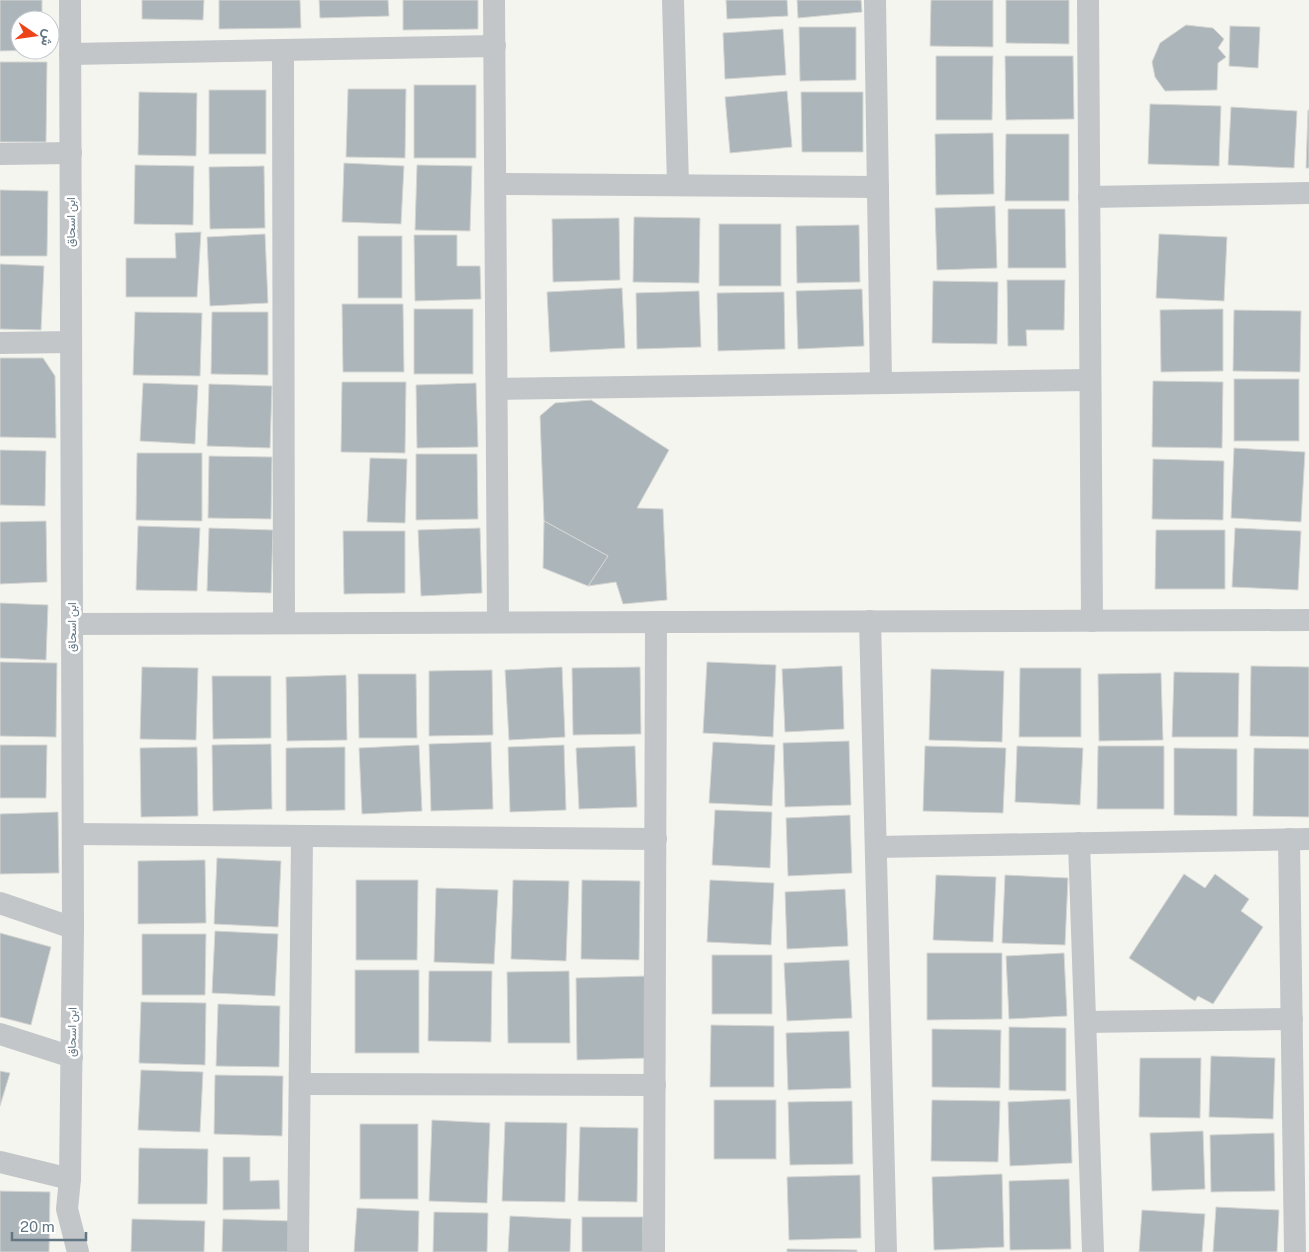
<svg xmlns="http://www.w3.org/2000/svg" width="1309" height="1252" font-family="'Public Sans',Vazirmatn,sans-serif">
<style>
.building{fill:#acb5b9;stroke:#d6d6d3}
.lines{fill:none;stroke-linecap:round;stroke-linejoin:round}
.street{stroke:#c2c6c9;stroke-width:22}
.labels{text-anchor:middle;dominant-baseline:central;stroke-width:5;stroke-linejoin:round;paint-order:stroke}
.street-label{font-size:12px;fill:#627683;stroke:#fff}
</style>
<rect width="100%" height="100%" fill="#f5f5f0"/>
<g class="building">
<polygon points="0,0 42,0 42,20 20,20 20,50 43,50 0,51"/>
<polygon points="142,0 204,0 203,20 142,19"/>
<polygon points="219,0 300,0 301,28 219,29"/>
<polygon points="319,0 388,0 389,16 320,18"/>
<polygon points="403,0 478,0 478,29 403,30"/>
<polygon points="726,0 787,0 788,16 727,19"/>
<polygon points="797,0 861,0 862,12 798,18"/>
<polygon points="931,0 993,0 993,47 930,46"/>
<polygon points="1006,0 1069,0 1069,44 1006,43"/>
<polygon points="1186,25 1213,28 1224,39 1218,48 1226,57 1218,63 1217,90 1165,91 1155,77 1152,62 1160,43"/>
<polygon points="1230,26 1260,27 1258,68 1229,66"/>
<polygon points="799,27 856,27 856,80 800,81"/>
<polygon points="783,29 786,75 725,79 723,33"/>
<polygon points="936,56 993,56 992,120 936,120"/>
<polygon points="1005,56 1073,56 1074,119 1006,120"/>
<polygon points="0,62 47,62 46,142 0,142"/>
<rect x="414" y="85" width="62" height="73"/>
<polygon points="348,89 406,89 405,158 346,157"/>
<rect x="209" y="90" width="57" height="64"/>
<polygon points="787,91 792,147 730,153 725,97"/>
<polygon points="139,92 197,93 196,156 138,155"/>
<polygon points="801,92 863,92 863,152 802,152"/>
<polygon points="1150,104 1221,106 1219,166 1148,164"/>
<polygon points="1231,107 1297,111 1294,168 1228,165"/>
<polygon points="1308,110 1309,110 1309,168 1306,168"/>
<polygon points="993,133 994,194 936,195 935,134"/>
<polygon points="1006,134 1069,134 1069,201 1005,201"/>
<polygon points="344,163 404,166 401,224 342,222"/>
<polygon points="135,165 194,166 193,225 134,224"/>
<polygon points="417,165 472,166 470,231 415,230"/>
<polygon points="264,166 265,228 210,229 209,167"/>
<polygon points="0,190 48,191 47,256 0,256"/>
<polygon points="995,206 997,268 937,270 935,208"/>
<polygon points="1008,209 1065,209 1066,268 1008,268"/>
<polygon points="634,217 700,218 699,283 633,282"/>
<polygon points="619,218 620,280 553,282 552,219"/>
<rect x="719" y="224" width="62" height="62"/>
<polygon points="859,225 860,282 797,283 796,226"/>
<polygon points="201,232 197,297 126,297 126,258 176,258 175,233"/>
<polygon points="265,234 268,303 210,306 207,237"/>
<polygon points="1159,234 1227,237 1224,301 1156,298"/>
<polygon points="414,235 457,235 457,266 480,266 481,299 415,301"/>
<rect x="358" y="236" width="44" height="62"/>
<polygon points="0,264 44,266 41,330 0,329"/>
<polygon points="1007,280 1065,280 1064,330 1026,330 1027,346 1008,346"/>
<polygon points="933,281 998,282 997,344 932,343"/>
<polygon points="622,288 625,348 550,352 547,292"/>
<polygon points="862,289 864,346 798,349 796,291"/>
<polygon points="699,291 701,347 637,349 636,293"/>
<polygon points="784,292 785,349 718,351 717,293"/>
<polygon points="342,304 403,304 404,372 343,372"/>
<rect x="414" y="309" width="59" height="65"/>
<polygon points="1223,309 1223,371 1161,372 1160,310"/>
<polygon points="1234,310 1301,311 1300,372 1233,371"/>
<polygon points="135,312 202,313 200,376 133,375"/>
<polygon points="212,312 268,312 268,375 211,374"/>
<polygon points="0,358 43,358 55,376 56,438 0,437"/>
<rect x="1234" y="379" width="65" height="62"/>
<polygon points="1153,381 1223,382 1222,448 1152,447"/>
<polygon points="342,382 406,382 405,453 341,452"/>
<polygon points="143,383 198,385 195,444 140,441"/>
<polygon points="476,383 478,447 417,448 416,385"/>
<polygon points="209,384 272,386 270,448 207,446"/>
<polygon points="591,400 669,450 637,508 663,509 667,600 623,604 616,582 588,586 608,556 544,521 540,416 555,403"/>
<polygon points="1234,448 1305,452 1301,522 1231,518"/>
<polygon points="0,450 46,451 45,506 0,505"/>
<polygon points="137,453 202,453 202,521 136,520"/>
<polygon points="416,454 477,454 478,519 416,520"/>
<polygon points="209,456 272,457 271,519 208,518"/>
<polygon points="370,458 407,459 405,523 367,522"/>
<polygon points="1153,459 1224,461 1223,520 1152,519"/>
<polygon points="46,521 47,582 0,584 0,522"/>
<polygon points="544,521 608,556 588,586 543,568"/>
<polygon points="138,526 200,528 197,591 136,590"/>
<polygon points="209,528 273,530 271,593 207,591"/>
<polygon points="480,528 482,593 421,596 418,530"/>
<polygon points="1235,528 1301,531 1298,590 1232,587"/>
<polygon points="1156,530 1225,530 1225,589 1155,589"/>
<polygon points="343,531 405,531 405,593 344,594"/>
<polygon points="0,603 48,605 46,660 0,658"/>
<polygon points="0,662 57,663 56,737 0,736"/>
<polygon points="707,662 776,665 773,737 703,733"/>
<polygon points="842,666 844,729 785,732 782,669"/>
<polygon points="1251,666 1309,667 1309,737 1250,736"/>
<polygon points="142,667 198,668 196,740 140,739"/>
<polygon points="562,667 565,737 509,740 505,670"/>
<polygon points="640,667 641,734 573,735 572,668"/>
<polygon points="1020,668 1081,668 1081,737 1019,737"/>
<polygon points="931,669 1004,671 1002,742 929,740"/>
<polygon points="492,670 493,735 429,736 429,671"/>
<polygon points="1174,672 1239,673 1238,737 1172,737"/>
<polygon points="1161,673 1163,740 1099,741 1098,674"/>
<polygon points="358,674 416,674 417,738 359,738"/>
<polygon points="346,675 347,740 287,741 286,677"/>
<polygon points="212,676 271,676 271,738 213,739"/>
<polygon points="849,741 851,805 785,807 783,743"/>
<polygon points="491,742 493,809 431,811 429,744"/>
<polygon points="713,742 775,745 772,806 709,803"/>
<polygon points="271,744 272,809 213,811 212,745"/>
<polygon points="0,745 47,745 46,798 0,798"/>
<polygon points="419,745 422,811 362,814 359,748"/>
<polygon points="564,745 566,810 510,812 508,747"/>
<polygon points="635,746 637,807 579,809 576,748"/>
<polygon points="925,746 1006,748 1003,813 923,811"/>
<polygon points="1017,746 1083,748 1080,805 1015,802"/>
<polygon points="1098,746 1164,746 1164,809 1097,809"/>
<polygon points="197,747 198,816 141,817 140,748"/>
<polygon points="345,747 345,810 286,811 286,748"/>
<polygon points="1174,748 1237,749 1237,816 1174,815"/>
<polygon points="1254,748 1309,749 1309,817 1253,816"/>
<polygon points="715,810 772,812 770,868 712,865"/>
<polygon points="58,812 59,873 0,874 0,814"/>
<polygon points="850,815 852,873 788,876 786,818"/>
<polygon points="217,858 281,861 278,927 214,924"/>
<polygon points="205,860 206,923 138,924 138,861"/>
<polygon points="1184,874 1205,888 1215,874 1249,899 1241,911 1263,927 1213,1004 1198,996 1195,1001 1129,958"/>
<polygon points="936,875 996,877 993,942 933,940"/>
<polygon points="1005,875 1068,878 1065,945 1002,943"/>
<polygon points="356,880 418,880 417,960 356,960"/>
<polygon points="513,880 569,881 566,961 511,959"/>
<polygon points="582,880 640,881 639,960 581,959"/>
<polygon points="710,880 774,883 771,945 707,942"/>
<polygon points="436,888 498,890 494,964 434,962"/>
<polygon points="845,889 848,946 787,949 785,892"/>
<polygon points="215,931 278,934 275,996 212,993"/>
<polygon points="0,933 51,947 31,1025 0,1017"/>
<polygon points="142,934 206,934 205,995 142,995"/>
<polygon points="927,953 1002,953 1002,1019 927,1020"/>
<polygon points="1064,953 1067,1016 1009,1019 1006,956"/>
<rect x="712" y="955" width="60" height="59"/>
<polygon points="849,960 852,1018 787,1021 784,963"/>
<rect x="355" y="970" width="64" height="83"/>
<polygon points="429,971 492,971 491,1042 428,1041"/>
<polygon points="569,971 570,1043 508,1043 507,972"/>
<polygon points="648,976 649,1058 577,1060 576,978"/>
<polygon points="141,1002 206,1003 205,1065 139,1063"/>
<polygon points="218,1004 280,1006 279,1067 216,1066"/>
<polygon points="711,1025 774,1026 774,1087 710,1087"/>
<polygon points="1009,1027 1066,1028 1066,1091 1009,1090"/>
<polygon points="932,1029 1001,1030 1000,1088 932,1087"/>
<polygon points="849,1031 851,1088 788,1090 786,1033"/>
<polygon points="1211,1056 1275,1058 1273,1119 1209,1117"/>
<polygon points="1140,1058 1201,1058 1200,1118 1139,1117"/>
<polygon points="141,1070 203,1072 200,1132 138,1130"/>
<polygon points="0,1071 10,1073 0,1106"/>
<polygon points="215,1075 283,1076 282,1136 214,1134"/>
<polygon points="1070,1099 1072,1163 1010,1166 1008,1102"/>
<rect x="714" y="1100" width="62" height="59"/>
<polygon points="932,1100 1000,1101 998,1162 931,1161"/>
<polygon points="852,1101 853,1164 790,1165 788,1102"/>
<polygon points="432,1120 490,1123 487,1203 429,1201"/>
<polygon points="505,1122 567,1123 565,1202 502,1201"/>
<rect x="360" y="1124" width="58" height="75"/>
<polygon points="580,1127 638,1128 637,1202 578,1201"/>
<polygon points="1203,1131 1205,1189 1152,1191 1150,1133"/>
<polygon points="1274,1133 1275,1191 1211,1192 1210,1135"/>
<polygon points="139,1148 208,1149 207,1204 138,1204"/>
<polygon points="223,1157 250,1157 250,1181 279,1180 280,1209 223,1210"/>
<polygon points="1002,1174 1004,1247 934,1250 932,1177"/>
<polygon points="860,1175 861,1238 789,1240 787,1177"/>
<polygon points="1069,1179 1071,1249 1010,1250 1009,1181"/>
<polygon points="0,1191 50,1192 49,1252 0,1252"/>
<polygon points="1216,1207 1279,1210 1277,1252 1213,1252"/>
<polygon points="357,1208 419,1211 418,1252 354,1252"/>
<polygon points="1142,1210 1205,1214 1202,1252 1139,1252"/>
<polygon points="434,1212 488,1213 487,1252 433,1252"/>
<polygon points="510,1216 571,1219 570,1252 508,1252"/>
<rect x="582" y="1217" width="61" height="35"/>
<polygon points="132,1219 205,1221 204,1252 131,1252"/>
<polygon points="223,1219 290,1221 289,1252 222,1252"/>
<polygon points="787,1249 857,1250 857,1252 787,1252"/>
</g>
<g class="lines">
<g class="street">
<polyline points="70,0 73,928 70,1179 67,1209 78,1252"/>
<polyline points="494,0 498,622"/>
<polyline points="673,0 678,185"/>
<polyline points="875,0 881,383"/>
<polyline points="1088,0 1092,621"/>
<polyline points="283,50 284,623"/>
<polyline points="70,54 495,46"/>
<polyline points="0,154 71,153"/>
<polyline points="496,184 878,187"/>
<polyline points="1089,197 1309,193"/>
<polyline points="0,343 71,342"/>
<polyline points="497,389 1090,380"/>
<polyline points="870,621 886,1252"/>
<polyline points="72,624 1309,620"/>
<polyline points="73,834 656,839"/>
<polyline points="1289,839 1295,1252"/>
<polyline points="1079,843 1093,1252"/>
<polyline points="876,847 1309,839"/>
<polyline points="0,903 73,928"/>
<polyline points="1086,1022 1292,1019"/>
<polyline points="0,1034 72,1057"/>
<polyline points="300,1084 655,1085"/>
<polyline points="0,1162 70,1179"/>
<polyline points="298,1252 302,836"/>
<polyline points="654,1252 656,622"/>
</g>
</g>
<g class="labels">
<g class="street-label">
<text transform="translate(71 222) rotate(-90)">ابن اسحاق</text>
<text transform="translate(72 627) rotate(-90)">ابن اسحاق</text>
<text transform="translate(72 1032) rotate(-89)">ابن اسحاق</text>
</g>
</g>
<g transform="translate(35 35) rotate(103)"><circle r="24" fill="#ffffff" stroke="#c0c8cd"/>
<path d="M0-4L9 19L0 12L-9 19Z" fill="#ed4318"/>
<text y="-8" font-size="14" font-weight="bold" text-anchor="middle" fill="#627683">ش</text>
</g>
<path d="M12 1232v8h74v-8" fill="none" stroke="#627683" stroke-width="2.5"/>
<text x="20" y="1232" font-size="15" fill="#627683" stroke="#ffffff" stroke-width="4" paint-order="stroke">20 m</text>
</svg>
